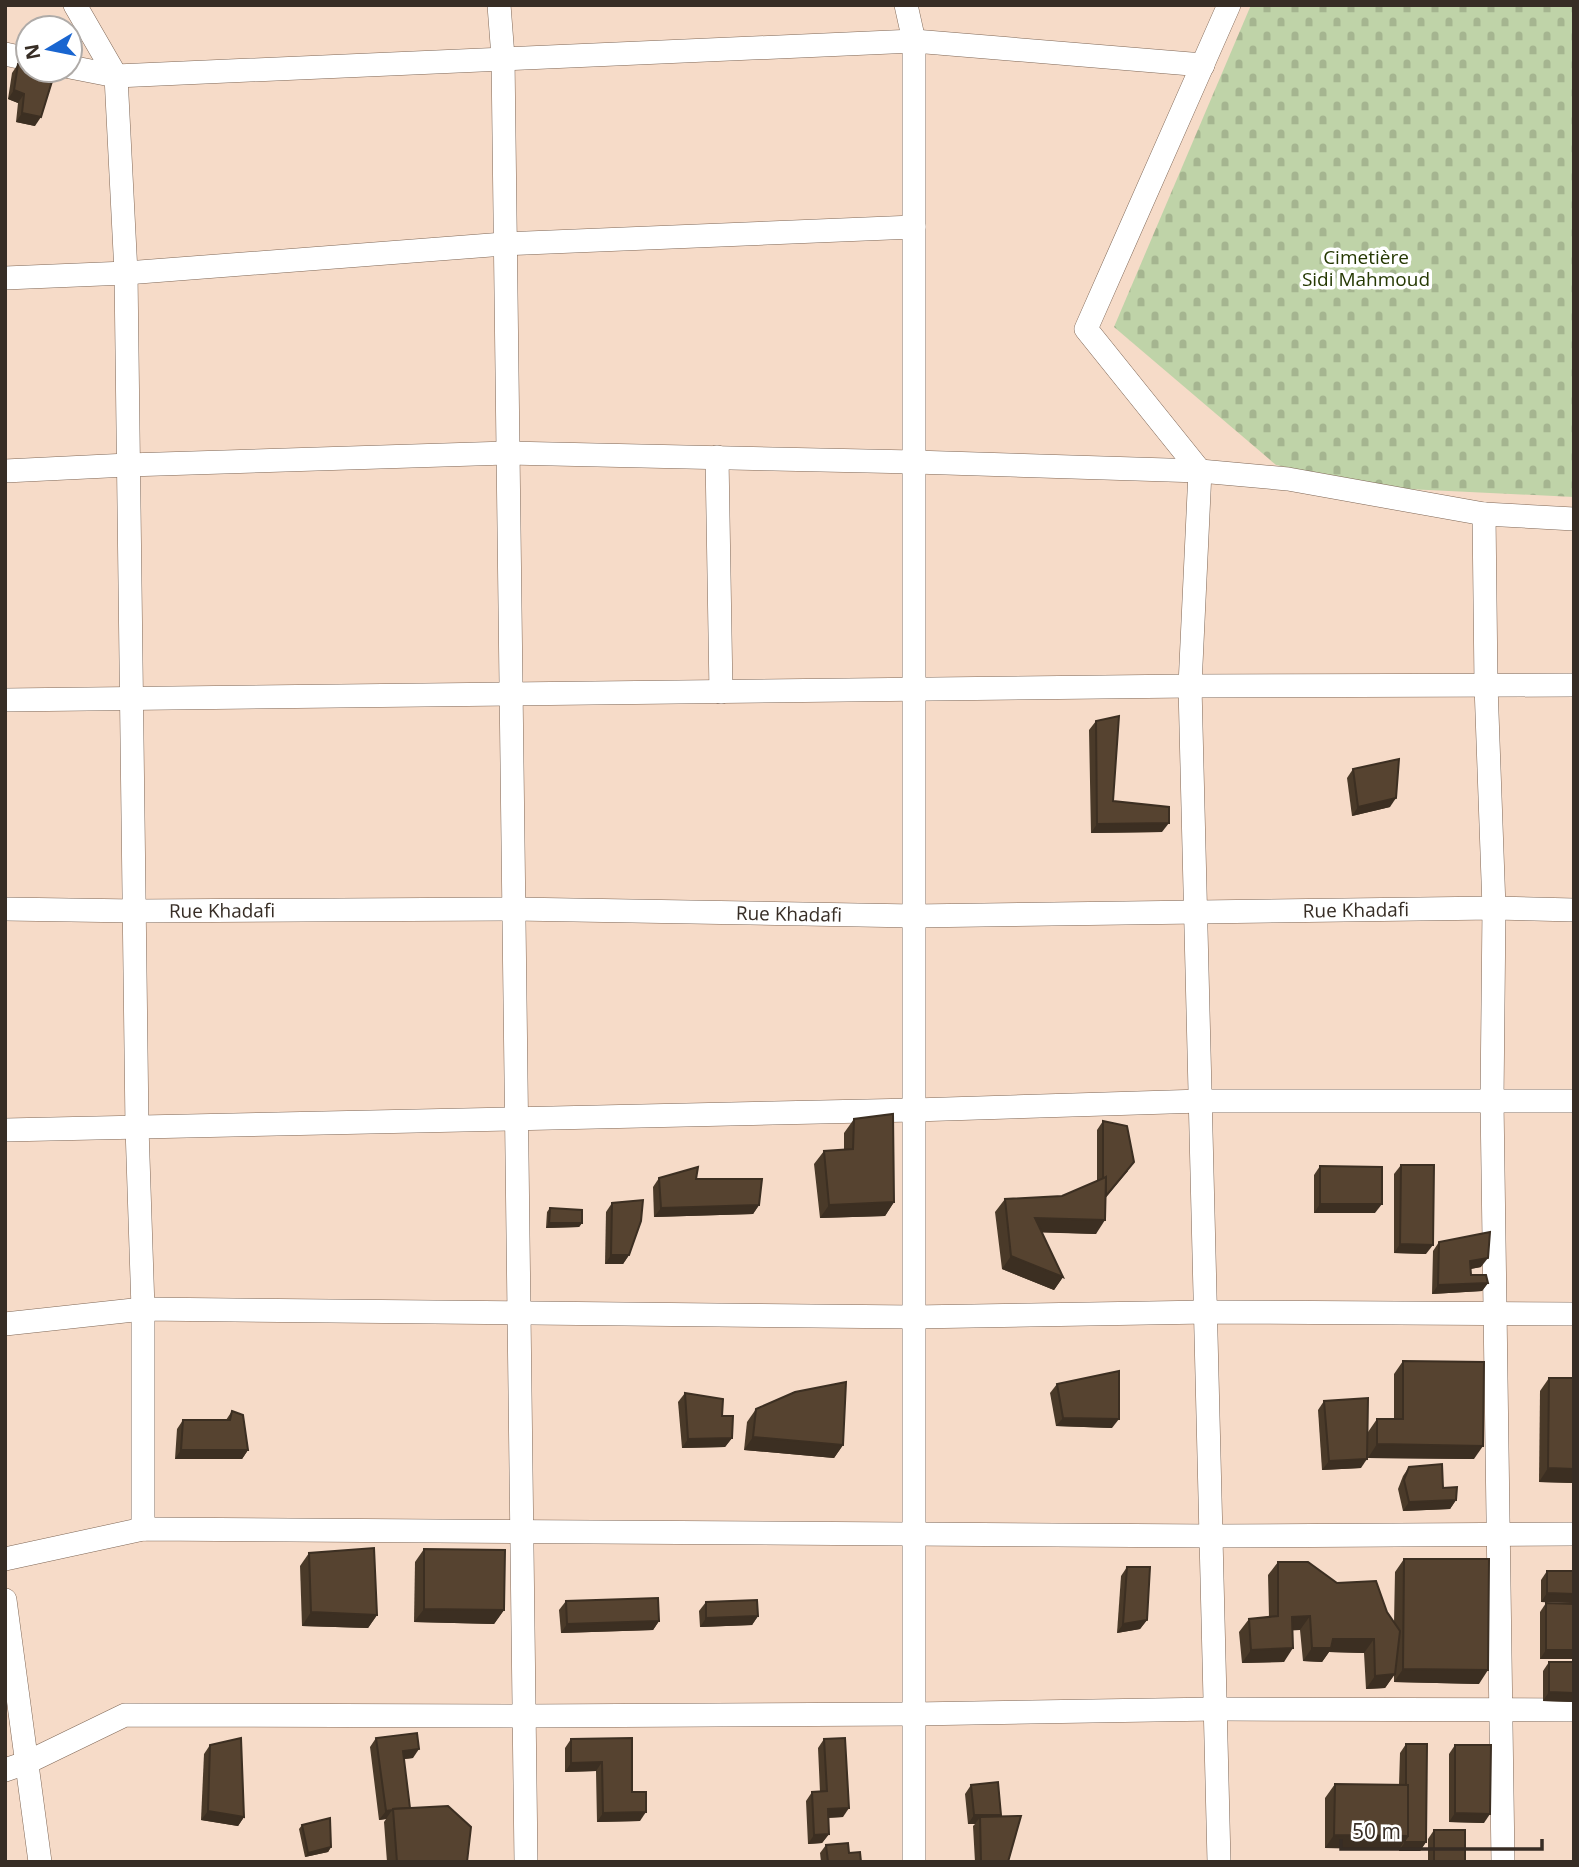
<svg xmlns="http://www.w3.org/2000/svg" width="1579" height="1867" font-family="'Open Sans',sans-serif">
<style>
.cemetery{fill:url(#cemetery-stones)}
.lines{fill:none;stroke-linecap:round;stroke-linejoin:round}
.street-casing{stroke:#7f6756;stroke-width:24}
.street{stroke:#fff;stroke-width:23}
.wall{fill:#4a3a29}
.shaded-wall{fill:#3c2f22}
.building{fill:#564330;stroke:#3c2f22;stroke-width:2}
.labels{text-anchor:middle;dominant-baseline:central;stroke-width:7;stroke-linejoin:round;paint-order:stroke}
.park-label{font-size:19px;fill:#253802;stroke:#fff}
.street-label{font-size:19px;fill:#372d25;stroke:#fff}
</style>
<defs>
<pattern id="cemetery-stones" width="16" height="16" patternUnits="userSpaceOnUse" patternTransform="scale(1.75)"><rect width="16" height="16" fill="#bfd3a8"/><path d="M2 7V4a2 2 0 0 1 4 0v3zM10 15v-3a2 2 0 0 1 4 0v3z" fill="#a5b590"/></pattern>
</defs>
<rect width="100%" height="100%" fill="#f6dbc8"/>
<polygon class="cemetery" points="1251,5 1574,5 1574,497 1387,488 1276,465 1114,327"/>
<g class="lines">
<g class="street-casing">
<g id="street">
<polyline points="75,5 116,76 126,273 137,1127 143,1309 143,1529"/>
<polyline points="499,5 503,57 526,1862"/>
<polyline points="906,5 914,41 914,1862"/>
<polyline points="5,54 28,59"/>
<polyline points="70,67 116,76 914,41 1203,65"/>
<polyline points="5,278 126,273 504,244 914,227"/>
<polyline points="717,457 721,692"/>
<polyline points="5,471 128,465 507,453 914,462 1200,471 1288,479 1484,514 1574,519"/>
<polyline points="1484,514 1486,685 1494,908 1492,1101 1503,1862"/>
<polyline points="5,700 1190,686 1574,685"/>
<path id="s1" d="M5,909L135,911L515,909L914,916L1494,908L1574,910"/>
<polyline points="5,1130 914,1110 1202,1101 1574,1101"/>
<polyline points="5,1324 143,1309 914,1317 1207,1312 1574,1314"/>
<polyline points="5,1559 143,1529 1212,1536 1574,1534"/>
<polyline points="5,1600 40,1862"/>
<polyline points="5,1770 26,1763 125,1715 524,1716 914,1714 1216,1709 1574,1710"/>
<polyline points="1219,1862 1190,686 1200,471 1086,329 1229,5"/>
</g>
</g>
<use href="#street" class="street"/>
</g>
<g class="wall">
<polygon points="18,64 35,126 16,122 18,103 8,99 12,73"/>
<polygon points="1096,721 1113,801 1162,832 1091,833 1089,730"/>
<polygon points="1353,769 1390,807 1352,816 1347,778"/>
<polygon points="854,1119 894,1202 885,1216 820,1218 814,1164 824,1151 844,1150 844,1133"/>
<polygon points="1103,1121 1128,1171 1106,1197 1096,1234 1041,1232 1063,1277 1054,1290 1002,1269 995,1212 1005,1199 1062,1196 1097,1181 1097,1130"/>
<polygon points="1401,1165 1426,1254 1394,1253 1394,1174"/>
<polygon points="1320,1166 1375,1213 1314,1213 1314,1175"/>
<polygon points="659,1178 696,1179 759,1205 753,1214 654,1217 653,1187"/>
<polygon points="612,1203 629,1255 623,1264 605,1264 606,1212"/>
<polygon points="550,1208 582,1223 579,1227 546,1228 547,1212"/>
<polygon points="1439,1242 1481,1267 1471,1269 1471,1275 1488,1283 1482,1291 1432,1294 1433,1251"/>
<polygon points="1403,1361 1474,1459 1368,1458 1368,1432 1377,1419 1394,1419 1394,1374"/>
<polygon points="1549,1378 1574,1483 1539,1482 1540,1391"/>
<polygon points="1057,1384 1112,1428 1056,1426 1050,1393"/>
<polygon points="685,1393 722,1416 732,1438 725,1447 682,1448 678,1402"/>
<polygon points="1324,1401 1361,1468 1322,1470 1318,1410"/>
<polygon points="756,1409 843,1445 834,1458 744,1450 747,1422"/>
<polygon points="232,1411 248,1450 242,1459 175,1459 177,1429 183,1420 226,1420"/>
<polygon points="1409,1467 1456,1500 1450,1509 1403,1511 1398,1489 1403,1476"/>
<polygon points="424,1549 504,1610 494,1624 414,1622 415,1562"/>
<polygon points="309,1553 377,1615 368,1628 302,1626 300,1566"/>
<polygon points="1404,1559 1479,1684 1394,1682 1394,1675 1385,1688 1366,1689 1364,1653 1329,1652 1322,1662 1303,1661 1300,1630 1293,1630 1284,1662 1242,1663 1239,1632 1249,1619 1269,1617 1268,1575 1278,1562 1337,1583 1387,1612 1394,1623 1395,1572"/>
<polygon points="1127,1567 1147,1620 1140,1629 1117,1633 1121,1576"/>
<polygon points="1547,1571 1574,1571 1574,1603 1541,1602 1541,1580"/>
<polygon points="566,1601 659,1621 653,1630 561,1633 559,1610"/>
<polygon points="706,1602 758,1616 752,1625 700,1627 699,1611"/>
<polygon points="1546,1603 1574,1659 1540,1659 1540,1612"/>
<polygon points="1549,1662 1574,1662 1574,1702 1543,1701 1543,1671"/>
<polygon points="376,1738 413,1758 404,1759 410,1808 467,1862 387,1862 384,1822 386,1819 379,1820 370,1747"/>
<polygon points="632,1738 632,1792 640,1821 597,1822 596,1771 565,1772 565,1748 571,1739"/>
<polygon points="824,1739 843,1817 828,1818 829,1834 822,1843 808,1844 806,1801 812,1792 820,1792 818,1748"/>
<polygon points="1406,1744 1426,1842 1420,1851 1399,1851 1399,1849 1325,1848 1325,1798 1335,1784 1399,1785 1400,1753"/>
<polygon points="210,1745 244,1817 238,1826 201,1820 204,1754"/>
<polygon points="1455,1745 1484,1823 1449,1822 1449,1754"/>
<polygon points="971,1785 1001,1815 1000,1816 1008,1862 975,1862 973,1826 975,1824 968,1824 965,1794"/>
<polygon points="302,1825 331,1847 328,1852 305,1857 299,1829"/>
<polygon points="1434,1830 1465,1862 1428,1862 1428,1839"/>
<polygon points="826,1845 849,1853 861,1862 821,1862 820,1853"/>
</g>
<g class="shaded-wall">
<polygon points="14,90 24,94 18,103 8,99"/>
<polygon points="22,113 41,117 35,126 16,122"/>
<polygon points="1396,798 1390,807 1352,816 1358,807"/>
<polygon points="1169,823 1162,832 1091,833 1097,824"/>
<polygon points="894,1202 885,1216 820,1218 829,1205"/>
<polygon points="1320,1204 1382,1204 1375,1213 1314,1213"/>
<polygon points="759,1205 753,1214 654,1217 661,1208"/>
<polygon points="1035,1218 1105,1220 1096,1234 1025,1232"/>
<polygon points="549,1223 582,1223 579,1227 546,1228"/>
<polygon points="1400,1244 1433,1245 1426,1254 1394,1253"/>
<polygon points="611,1255 629,1255 623,1264 605,1264"/>
<polygon points="1011,1256 1063,1277 1054,1290 1002,1269"/>
<polygon points="1488,1258 1481,1267 1464,1270 1470,1261"/>
<polygon points="1488,1283 1482,1291 1432,1294 1438,1285"/>
<polygon points="1063,1418 1119,1419 1112,1428 1056,1426"/>
<polygon points="753,1437 843,1445 834,1458 744,1450"/>
<polygon points="732,1438 725,1447 682,1448 688,1439"/>
<polygon points="1377,1444 1483,1446 1474,1459 1368,1458"/>
<polygon points="181,1450 248,1450 242,1459 175,1459"/>
<polygon points="1367,1459 1361,1468 1322,1470 1329,1461"/>
<polygon points="1548,1468 1574,1469 1574,1483 1539,1482"/>
<polygon points="1456,1500 1450,1509 1403,1511 1409,1502"/>
<polygon points="1547,1593 1574,1594 1574,1603 1541,1602"/>
<polygon points="424,1609 504,1610 494,1624 414,1622"/>
<polygon points="311,1612 377,1615 368,1628 302,1626"/>
<polygon points="758,1616 752,1625 700,1627 706,1618"/>
<polygon points="1310,1616 1300,1630 1283,1631 1292,1617"/>
<polygon points="1147,1620 1140,1629 1117,1633 1123,1624"/>
<polygon points="659,1621 653,1630 561,1633 567,1624"/>
<polygon points="1333,1639 1374,1639 1364,1653 1329,1652 1322,1662 1303,1661 1312,1648"/>
<polygon points="1293,1648 1284,1662 1242,1663 1251,1650"/>
<polygon points="1546,1650 1574,1650 1574,1659 1540,1659"/>
<polygon points="1403,1669 1488,1670 1479,1684 1394,1682"/>
<polygon points="1395,1674 1385,1688 1366,1689 1375,1676"/>
<polygon points="1549,1692 1574,1693 1574,1702 1543,1701"/>
<polygon points="419,1749 413,1758 396,1760 403,1751"/>
<polygon points="602,1762 596,1771 565,1772 571,1763"/>
<polygon points="849,1808 843,1817 821,1818 828,1809"/>
<polygon points="392,1810 386,1819 379,1820 386,1811"/>
<polygon points="208,1811 244,1817 238,1826 201,1820"/>
<polygon points="646,1812 640,1821 597,1822 603,1813"/>
<polygon points="1455,1813 1490,1814 1484,1823 1449,1822"/>
<polygon points="974,1815 1001,1815 994,1824 980,1817 975,1824 968,1824"/>
<polygon points="829,1834 822,1843 808,1844 814,1835"/>
<polygon points="1334,1835 1408,1836 1399,1849 1325,1848"/>
<polygon points="1405,1842 1426,1842 1420,1851 1399,1851"/>
<polygon points="331,1847 328,1852 305,1857 308,1853"/>
</g>
<g class="building">
<polygon points="18,64 28,67 28,70 34,70 53,78 41,117 22,113 24,94 14,90"/>
<polygon points="1119,716 1113,801 1169,807 1169,823 1097,824 1096,721"/>
<polygon points="1399,759 1396,798 1358,807 1353,769"/>
<polygon points="893,1114 894,1202 829,1205 824,1151 853,1149 854,1119"/>
<polygon points="1103,1121 1127,1126 1134,1162 1106,1196 1106,1177 1103,1179"/>
<polygon points="1401,1165 1434,1165 1433,1245 1400,1244"/>
<polygon points="1320,1166 1382,1167 1382,1204 1320,1204"/>
<polygon points="698,1167 696,1179 762,1179 759,1205 661,1208 659,1178"/>
<polygon points="1106,1177 1105,1220 1035,1218 1063,1277 1011,1256 1005,1199 1062,1196"/>
<polygon points="643,1200 641,1221 629,1255 611,1255 612,1203"/>
<polygon points="550,1208 582,1210 582,1223 549,1223"/>
<polygon points="1490,1232 1488,1258 1470,1261 1471,1275 1486,1275 1488,1283 1438,1285 1439,1242"/>
<polygon points="1403,1361 1484,1362 1483,1446 1377,1444 1377,1419 1403,1419"/>
<polygon points="1119,1371 1119,1419 1063,1418 1057,1384"/>
<polygon points="1549,1378 1574,1378 1574,1469 1548,1468"/>
<polygon points="846,1382 843,1445 753,1437 756,1409 795,1392"/>
<polygon points="685,1393 723,1399 722,1416 733,1416 732,1438 688,1439"/>
<polygon points="1368,1398 1367,1459 1329,1461 1324,1401"/>
<polygon points="232,1411 243,1415 248,1450 181,1450 183,1420 230,1420"/>
<polygon points="1442,1464 1443,1488 1457,1487 1456,1500 1409,1502 1404,1480 1409,1467"/>
<polygon points="374,1548 377,1615 311,1612 309,1553"/>
<polygon points="424,1549 505,1550 504,1610 424,1609"/>
<polygon points="1404,1559 1489,1559 1488,1670 1403,1669"/>
<polygon points="1278,1562 1308,1562 1337,1583 1376,1581 1387,1612 1400,1631 1395,1674 1375,1676 1374,1639 1333,1639 1331,1648 1312,1648 1310,1616 1292,1617 1293,1648 1251,1650 1249,1619 1278,1616"/>
<polygon points="1127,1567 1150,1567 1147,1620 1123,1624"/>
<polygon points="1547,1571 1574,1571 1574,1594 1547,1593"/>
<polygon points="658,1598 659,1621 567,1624 566,1601"/>
<polygon points="757,1600 758,1616 706,1618 706,1602"/>
<polygon points="1546,1603 1574,1604 1574,1650 1546,1650"/>
<polygon points="1549,1662 1574,1662 1574,1693 1549,1692"/>
<polygon points="417,1733 419,1749 403,1751 410,1808 393,1809 393,1810 386,1811 376,1738"/>
<polygon points="241,1738 244,1817 208,1811 210,1745"/>
<polygon points="632,1738 632,1792 646,1792 646,1812 603,1813 602,1762 571,1763 571,1739"/>
<polygon points="845,1738 849,1808 828,1809 829,1834 814,1835 812,1792 827,1791 824,1739"/>
<polygon points="1406,1744 1427,1744 1426,1842 1405,1842 1405,1840 1408,1836 1408,1785 1406,1785"/>
<polygon points="1455,1745 1491,1745 1490,1814 1455,1813"/>
<polygon points="998,1782 1001,1815 974,1815 971,1785"/>
<polygon points="1335,1784 1408,1785 1408,1836 1334,1835"/>
<polygon points="448,1806 471,1827 467,1862 397,1862 393,1809"/>
<polygon points="1021,1816 1008,1862 981,1862 980,1817"/>
<polygon points="330,1818 331,1847 308,1853 302,1825"/>
<rect x="1434" y="1830" width="31" height="32"/>
<polygon points="848,1843 849,1853 860,1852 861,1862 828,1862 826,1845"/>
</g>
<g class="labels">
<g class="park-label">
<text x="1366" y="257">Cimetière<tspan x="1366" dy="22">Sidi Mahmoud</tspan></text>
</g>
<g class="street-label">
<text stroke="none"><textPath href="#s1" startOffset="1351">Rue Khadafi</textPath></text>
<text stroke="none"><textPath href="#s1" startOffset="217">Rue Khadafi</textPath></text>
<text stroke="none"><textPath href="#s1" startOffset="784">Rue Khadafi</textPath></text>
</g>
</g>
<rect width="1579" height="1867" fill="none" stroke="#372d25" stroke-width="14"/>
<g transform="translate(49 49) rotate(260)"><circle r="33" fill="#ffffff" stroke="#afaba8" stroke-width="2"/>
<path d="M0-5L12 26L0 18L-12 26Z" fill="#1965d0"/>
<text y="-10" font-size="19" font-weight="bold" text-anchor="middle" fill="#372d25">N</text>
</g>
<path d="M1341 1839v10h201v-10" fill="none" stroke="#372d25" stroke-width="3.5"/>
<text x="1352" y="1839" font-size="21" fill="#372d25" stroke="#ffffff" stroke-width="5" paint-order="stroke">50 m</text>
</svg>
